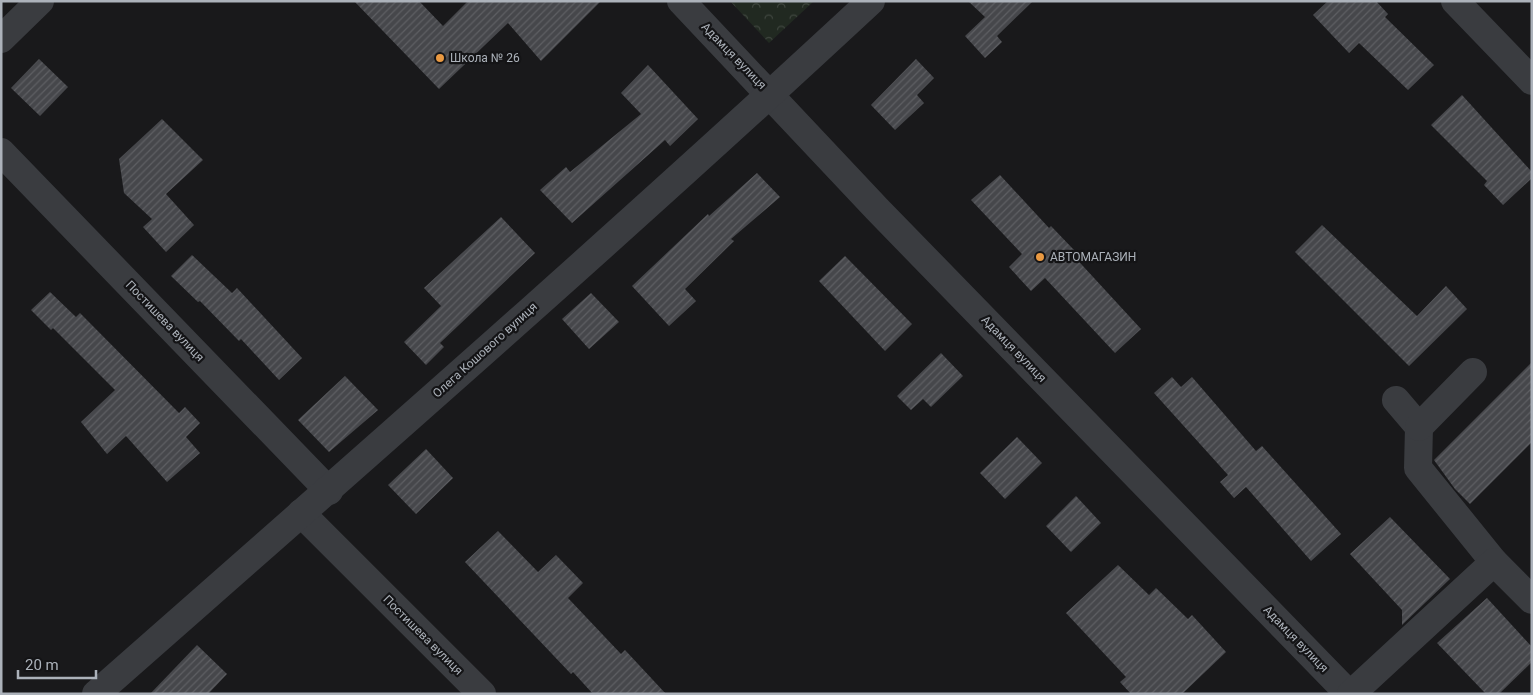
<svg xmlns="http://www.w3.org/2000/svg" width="1533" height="695" font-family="Roboto,sans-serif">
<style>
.park{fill:url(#park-crowns)}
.building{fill:url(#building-hatch)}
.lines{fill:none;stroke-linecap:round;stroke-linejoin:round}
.minor{stroke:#3a3c40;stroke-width:28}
.poi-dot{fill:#e99942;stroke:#141416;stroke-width:2}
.labels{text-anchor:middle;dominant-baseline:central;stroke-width:4.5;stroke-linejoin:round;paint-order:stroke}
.street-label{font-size:12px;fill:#acb2ba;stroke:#141416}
.poi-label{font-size:12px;fill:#acb2ba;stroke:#141416;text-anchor:start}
</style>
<defs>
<pattern id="park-crowns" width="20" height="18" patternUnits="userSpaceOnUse" patternTransform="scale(1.25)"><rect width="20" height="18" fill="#212921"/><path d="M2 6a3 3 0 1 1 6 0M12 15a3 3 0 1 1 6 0" fill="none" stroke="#3f463f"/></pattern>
<pattern id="building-hatch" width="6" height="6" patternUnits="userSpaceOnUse" patternTransform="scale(1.25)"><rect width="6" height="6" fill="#46474b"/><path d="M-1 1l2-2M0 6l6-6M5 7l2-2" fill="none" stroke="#5e5f63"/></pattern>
</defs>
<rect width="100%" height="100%" fill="#19191b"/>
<polygon class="park" points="730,1 814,1 769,43"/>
<g class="building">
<polygon points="354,1 419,1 443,26 468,1 601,1 541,61 508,23 439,89"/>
<polygon points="968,1 1033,1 997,36 1002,42 985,58 965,36 985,17"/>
<polygon points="1328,1 1376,1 1388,14 1385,17 1434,65 1408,90 1359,43 1349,53 1313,15"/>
<polygon points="39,59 68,87 40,116 11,88"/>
<polygon points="916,59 934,78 917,95 924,103 895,130 871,105"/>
<polygon points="648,65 698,119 670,146 665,140 572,223 540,190 566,167 570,172 641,114 621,93"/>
<polygon points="1462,95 1532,172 1532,178 1503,205 1484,185 1487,181 1431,125"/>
<polygon points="162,119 203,160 166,194 194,225 166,252 143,227 152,219 124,193 119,159"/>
<polygon points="757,173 780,197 731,239 734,241 685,289 696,301 669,326 632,286 708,214 709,216"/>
<polygon points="1000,175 1049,228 1051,226 1074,250 1071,253 1141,329 1115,353 1045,278 1031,291 1009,267 1022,254 971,200"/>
<polygon points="501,217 535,253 440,343 444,347 426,365 404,342 441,306 424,288"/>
<polygon points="1322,225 1417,316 1446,286 1467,309 1409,366 1295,252"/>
<polygon points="192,255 232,293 237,288 302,358 279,380 241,339 239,341 200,301 198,302 171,276"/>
<polygon points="845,256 912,324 885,351 819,281"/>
<polygon points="50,292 76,317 80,313 179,413 185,407 200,423 186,437 200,453 167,482 126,436 107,454 81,422 115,390 53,328 51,330 31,310"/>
<polygon points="591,293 619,322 589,349 562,319"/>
<polygon points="941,353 963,376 931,407 923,399 911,410 897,396"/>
<polygon points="1532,362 1532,442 1470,504 1455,489 1434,460"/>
<polygon points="345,376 378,410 329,452 298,420"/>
<polygon points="1172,377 1181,387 1192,377 1256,451 1262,446 1341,534 1311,561 1246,487 1234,498 1220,482 1228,475 1154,393"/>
<polygon points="1017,437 1042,463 1005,499 980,473"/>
<polygon points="426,449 453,478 416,514 388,485"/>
<polygon points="1076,496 1101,523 1071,552 1046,526"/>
<polygon points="1390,517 1450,579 1402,625 1402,610 1350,554"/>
<polygon points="498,531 538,572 556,555 583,583 568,598 621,654 625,650 666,694 593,694 573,672 571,674 465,562"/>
<polygon points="1118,565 1149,595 1156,588 1188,619 1192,615 1226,652 1182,694 1131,694 1120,682 1126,677 1066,613"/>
<polygon points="1487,598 1532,647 1532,662 1499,694 1486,694 1437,643"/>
<polygon points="197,645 227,674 208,694 150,694"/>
</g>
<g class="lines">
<g class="minor">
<polyline points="681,1 877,209 1349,694"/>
<polyline points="1455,1 1532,81"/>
<polyline points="1,39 40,1"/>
<polyline points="1,152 329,491"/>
<polyline points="1396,400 1419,427 1418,468 1494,562"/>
<polyline points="1419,427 1473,372"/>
<polyline points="301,513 482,694"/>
<path d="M96,694C356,465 617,237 871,1"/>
<polyline points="1351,694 1494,562 1532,600"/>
</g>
</g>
<g class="poi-dot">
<circle cx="440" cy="58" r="5"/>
<circle cx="1040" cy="257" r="5"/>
</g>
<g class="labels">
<g class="street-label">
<text transform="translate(734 56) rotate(46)">Адамця вулиця</text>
<text transform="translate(165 321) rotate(46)">Постишева вулиця</text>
<text transform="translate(1014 349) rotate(46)">Адамця вулиця</text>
<text transform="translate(485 350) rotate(-42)">Олега Кошового вулиця</text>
<text transform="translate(423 635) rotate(45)">Постишева вулиця</text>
<text transform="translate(1296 639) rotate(46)">Адамця вулиця</text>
</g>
<g class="poi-label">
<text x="450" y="58">Школа № 26</text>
<text x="1050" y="257">АВТОМАГАЗИН</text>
</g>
</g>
<rect width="1533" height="695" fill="none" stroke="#acb2ba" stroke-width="5"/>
<path d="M18 670v8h78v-8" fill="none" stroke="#acb2ba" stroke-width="2.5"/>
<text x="25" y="670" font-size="15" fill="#acb2ba" stroke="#141416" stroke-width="4" paint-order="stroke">20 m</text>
</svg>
